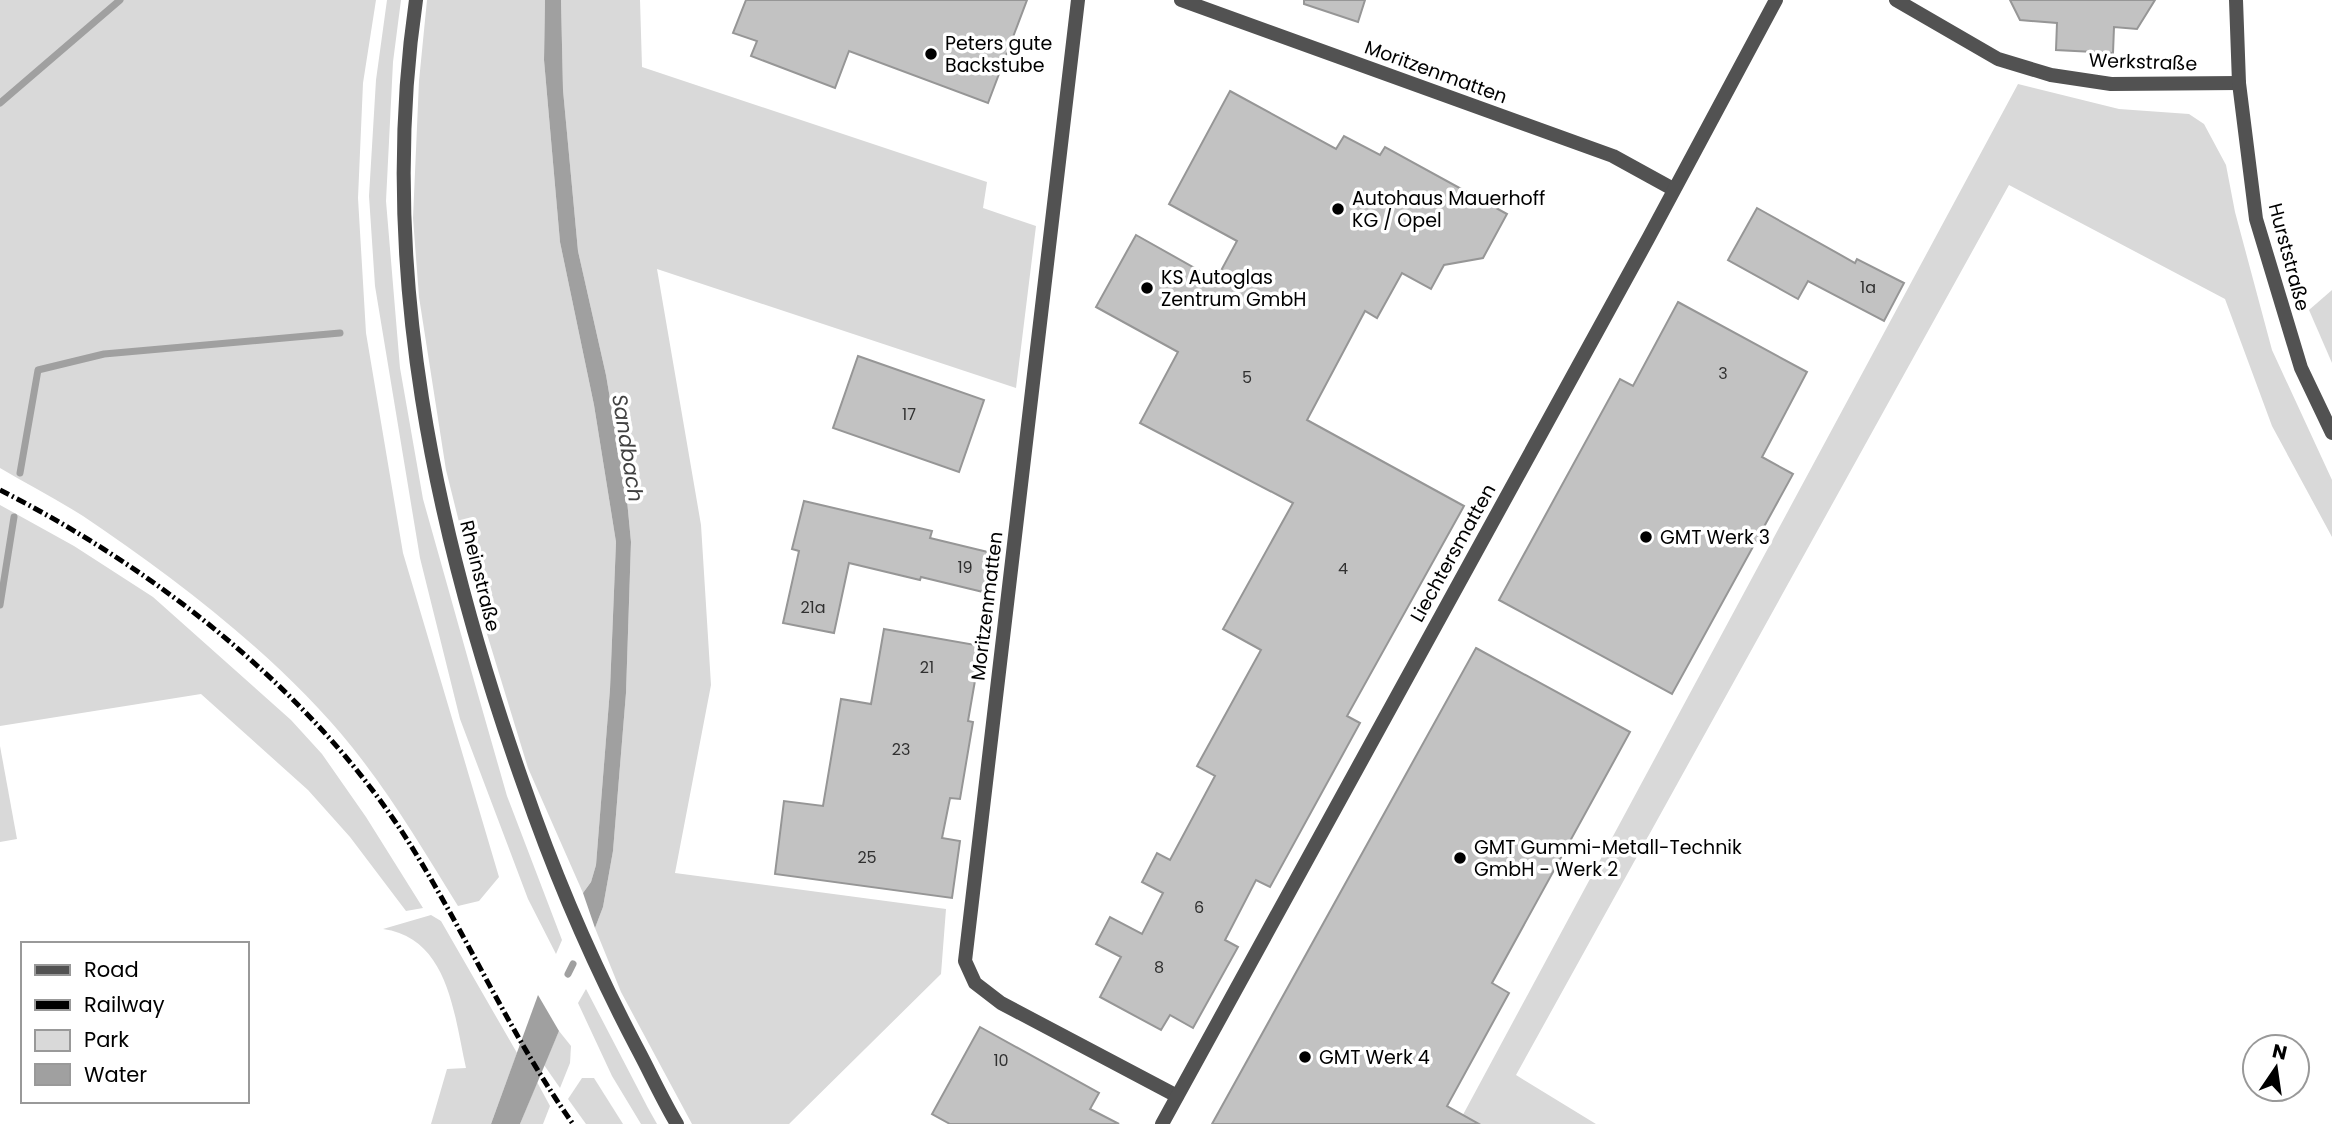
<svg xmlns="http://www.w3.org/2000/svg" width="2332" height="1124" font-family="Poppins,sans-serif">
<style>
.green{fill:#d9d9d9}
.water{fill:#a0a0a0}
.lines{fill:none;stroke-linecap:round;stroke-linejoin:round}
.stream{stroke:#a0a0a0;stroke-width:7}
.building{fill:#c2c2c2;stroke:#969696;stroke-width:2}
.minor{stroke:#525252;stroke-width:14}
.tertiary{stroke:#525252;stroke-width:14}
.rail{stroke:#000;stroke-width:5;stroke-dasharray:10 3.5 2 3.5;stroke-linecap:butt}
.poi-dot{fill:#000;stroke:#fff;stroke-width:2.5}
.labels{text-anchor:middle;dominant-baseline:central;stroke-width:7;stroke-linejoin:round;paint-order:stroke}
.number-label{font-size:16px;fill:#303030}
.poi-label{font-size:19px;fill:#000;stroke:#fff;text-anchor:start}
.street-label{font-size:19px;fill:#000;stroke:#fff}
.water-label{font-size:21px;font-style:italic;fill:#414141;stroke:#fff}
</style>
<rect width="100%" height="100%" fill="#fff"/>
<g class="green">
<path d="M0,0H376L363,83L358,198L366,333L403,553L499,877L479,901L458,906C424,851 392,797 352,747C281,659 177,579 83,516C56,499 27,484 0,468Z"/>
<polygon points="387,0 401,0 393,62 386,201 400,368 423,499 475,684 507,796 562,940 556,954 528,899 460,719 420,558 375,286 369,196 376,80"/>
<polygon points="427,0 545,0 544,60 560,242 594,405 616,542 610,689 596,865 591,882 583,893 528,768 487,634 446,470 419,297 413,218 419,81"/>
<polygon points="561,0 640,0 642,67 987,182 983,208 1036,226 1016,388 657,269 701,525 711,685 675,873 946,909 941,974 789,1124 692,1124 621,992 595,928 603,907 613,851 626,693 631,542 627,500 606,375 578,251 563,90"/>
<polygon points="2018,84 2119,109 2189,114 2204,124 2226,165 2235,212 2272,350 2332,480 2332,537 2272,426 2225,299 2009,185 1516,1075 1596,1124 1458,1124"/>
<polygon points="2332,290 2332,363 2309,310"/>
<polygon points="0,505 74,546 153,597 291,720 322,754 366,817 423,908 406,911 350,837 308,790 201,694 0,726"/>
<polygon points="0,746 17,839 0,842"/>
<path d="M431,915L441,921L517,1053L491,1124H431L447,1069L466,1068C454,1015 449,938 383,929Z"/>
<polygon points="586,989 648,1108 657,1124 641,1124 612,1076 578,1003"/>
<polygon points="559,1031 571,1046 570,1063 560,1088 544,1065"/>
<polygon points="582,1078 594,1078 623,1124 586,1124 568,1099"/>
<polygon points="537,1082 550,1106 543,1124 520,1124"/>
</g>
<g class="water">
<polygon points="545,0 561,0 563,90 578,251 606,375 627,500 631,542 626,693 613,851 603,907 595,928 583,893 591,882 596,865 610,689 616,542 594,405 560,242 544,60"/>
<polygon points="538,995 559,1031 520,1124 491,1124"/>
</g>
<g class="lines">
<g class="stream">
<polyline points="0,103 120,0"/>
<polyline points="20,473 38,370 104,354 340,333"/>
<polyline points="0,605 14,517"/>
<polyline points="568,974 573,964"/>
</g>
</g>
<g class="building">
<polygon points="746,0 1027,0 988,103 849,51 835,88 751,56 757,41 733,33"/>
<polygon points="1304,0 1365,0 1358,22 1304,4"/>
<polygon points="2010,0 2155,0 2137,29 2114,27 2113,53 2056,50 2057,23 2020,20"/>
<polygon points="1230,91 1336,149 1344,136 1380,155 1385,147 1507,214 1483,258 1444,265 1431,289 1402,273 1377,318 1365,311 1307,420 1464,506 1347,716 1360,723 1270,887 1256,880 1225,940 1238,947 1193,1028 1170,1015 1161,1030 1100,997 1121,957 1096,944 1110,917 1142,934 1163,893 1142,882 1157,853 1170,860 1215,776 1197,766 1261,650 1223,629 1293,503 1140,423 1178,352 1096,307 1136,235 1216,280 1237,241 1169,204"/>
<polygon points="1757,208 1855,263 1857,259 1904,283 1884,321 1808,281 1798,299 1728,260"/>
<polygon points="1678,302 1807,372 1762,457 1793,474 1672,694 1499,600 1620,379 1633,386"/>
<polygon points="858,356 984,400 959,472 833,428"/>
<polygon points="804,501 932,531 930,538 992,553 983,592 921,577 920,580 849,563 834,633 783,623 799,551 792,549"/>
<polygon points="884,629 981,646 968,721 973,722 960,799 950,798 942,838 960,841 952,898 775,874 784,801 823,806 841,699 871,704"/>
<polygon points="1476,648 1630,732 1492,983 1509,993 1447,1106 1479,1124 1212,1124"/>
<polygon points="980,1027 1099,1093 1090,1109 1119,1124 950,1124 932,1114"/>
</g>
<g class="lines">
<g class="minor">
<polyline points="1078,0 965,961 975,983 1001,1003 1177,1096"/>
<polyline points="1181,0 1613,156 1673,189"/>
<polyline points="1896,0 1998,59 2051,75 2111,84 2239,83"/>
<polyline points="2236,0 2239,83 2256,219 2301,368 2332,433"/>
<polyline points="1162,1124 1649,237 1776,0"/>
</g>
<path class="tertiary" d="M416,0C377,266 435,535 524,786C555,876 592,962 636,1046C650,1072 662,1099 677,1124"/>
<path class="rail" d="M0,490C156,569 313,692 408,841C466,933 510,1035 573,1124"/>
</g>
<g class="poi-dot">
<circle cx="931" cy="54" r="7"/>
<circle cx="1338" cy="209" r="7"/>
<circle cx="1147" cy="288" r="7"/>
<circle cx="1646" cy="537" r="7"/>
<circle cx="1460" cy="858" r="7"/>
<circle cx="1305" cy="1057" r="7"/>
</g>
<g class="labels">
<g class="number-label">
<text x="1868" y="287">1a</text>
<text x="1723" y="373">3</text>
<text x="1247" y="377">5</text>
<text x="909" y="414">17</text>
<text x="965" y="567">19</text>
<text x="1343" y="568">4</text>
<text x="813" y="607">21a</text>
<text x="927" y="667">21</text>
<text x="901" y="749">23</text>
<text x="867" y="857">25</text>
<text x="1199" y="907">6</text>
<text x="1159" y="967">8</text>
<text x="1001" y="1060">10</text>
</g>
<g class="poi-label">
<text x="945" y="43">Peters gute<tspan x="945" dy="22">Backstube</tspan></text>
<text x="1352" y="198">Autohaus Mauerhoff<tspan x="1352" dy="22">KG / Opel</tspan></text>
<text x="1161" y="277">KS Autoglas<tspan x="1161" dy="22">Zentrum GmbH</tspan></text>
<text x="1660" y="537">GMT Werk 3</text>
<text x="1474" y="847">GMT Gummi-Metall-Technik<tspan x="1474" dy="22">GmbH - Werk 2</tspan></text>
<text x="1319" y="1057">GMT Werk 4</text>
</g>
<g class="street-label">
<text transform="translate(2143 62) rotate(2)">Werkstraße</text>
<text transform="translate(1436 72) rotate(20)">Moritzenmatten</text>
<text transform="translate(2289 257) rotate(75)">Hurststraße</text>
<text transform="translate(1453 553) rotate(-61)">Liechtersmatten</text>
<text transform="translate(480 576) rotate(76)">Rheinstraße</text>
<text transform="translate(987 606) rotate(-83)">Moritzenmatten</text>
</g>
<g class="water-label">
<text transform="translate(628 448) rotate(81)">Sandbach</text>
</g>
</g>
<rect x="21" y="942" width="228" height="161" fill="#ffffff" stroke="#999999" stroke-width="2"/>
<rect x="35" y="965" width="35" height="10" fill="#525252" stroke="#999999" stroke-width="2"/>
<text x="84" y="977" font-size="21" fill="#000000">Road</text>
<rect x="35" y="1000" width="35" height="10" fill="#000000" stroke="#999999" stroke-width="2"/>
<text x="84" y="1012" font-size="21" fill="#000000">Railway</text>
<rect x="35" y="1030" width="35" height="21" fill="#d9d9d9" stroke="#999999" stroke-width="2"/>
<text x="84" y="1047" font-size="21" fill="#000000">Park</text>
<rect x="35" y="1064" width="35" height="21" fill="#a0a0a0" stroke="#999999" stroke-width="2"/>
<text x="84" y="1082" font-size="21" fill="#000000">Water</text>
<g transform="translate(2276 1068) rotate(13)"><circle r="33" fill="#ffffff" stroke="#999999" stroke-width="2"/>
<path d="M0-5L12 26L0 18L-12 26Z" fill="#000000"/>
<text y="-10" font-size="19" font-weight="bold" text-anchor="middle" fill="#000000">N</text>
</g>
</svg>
